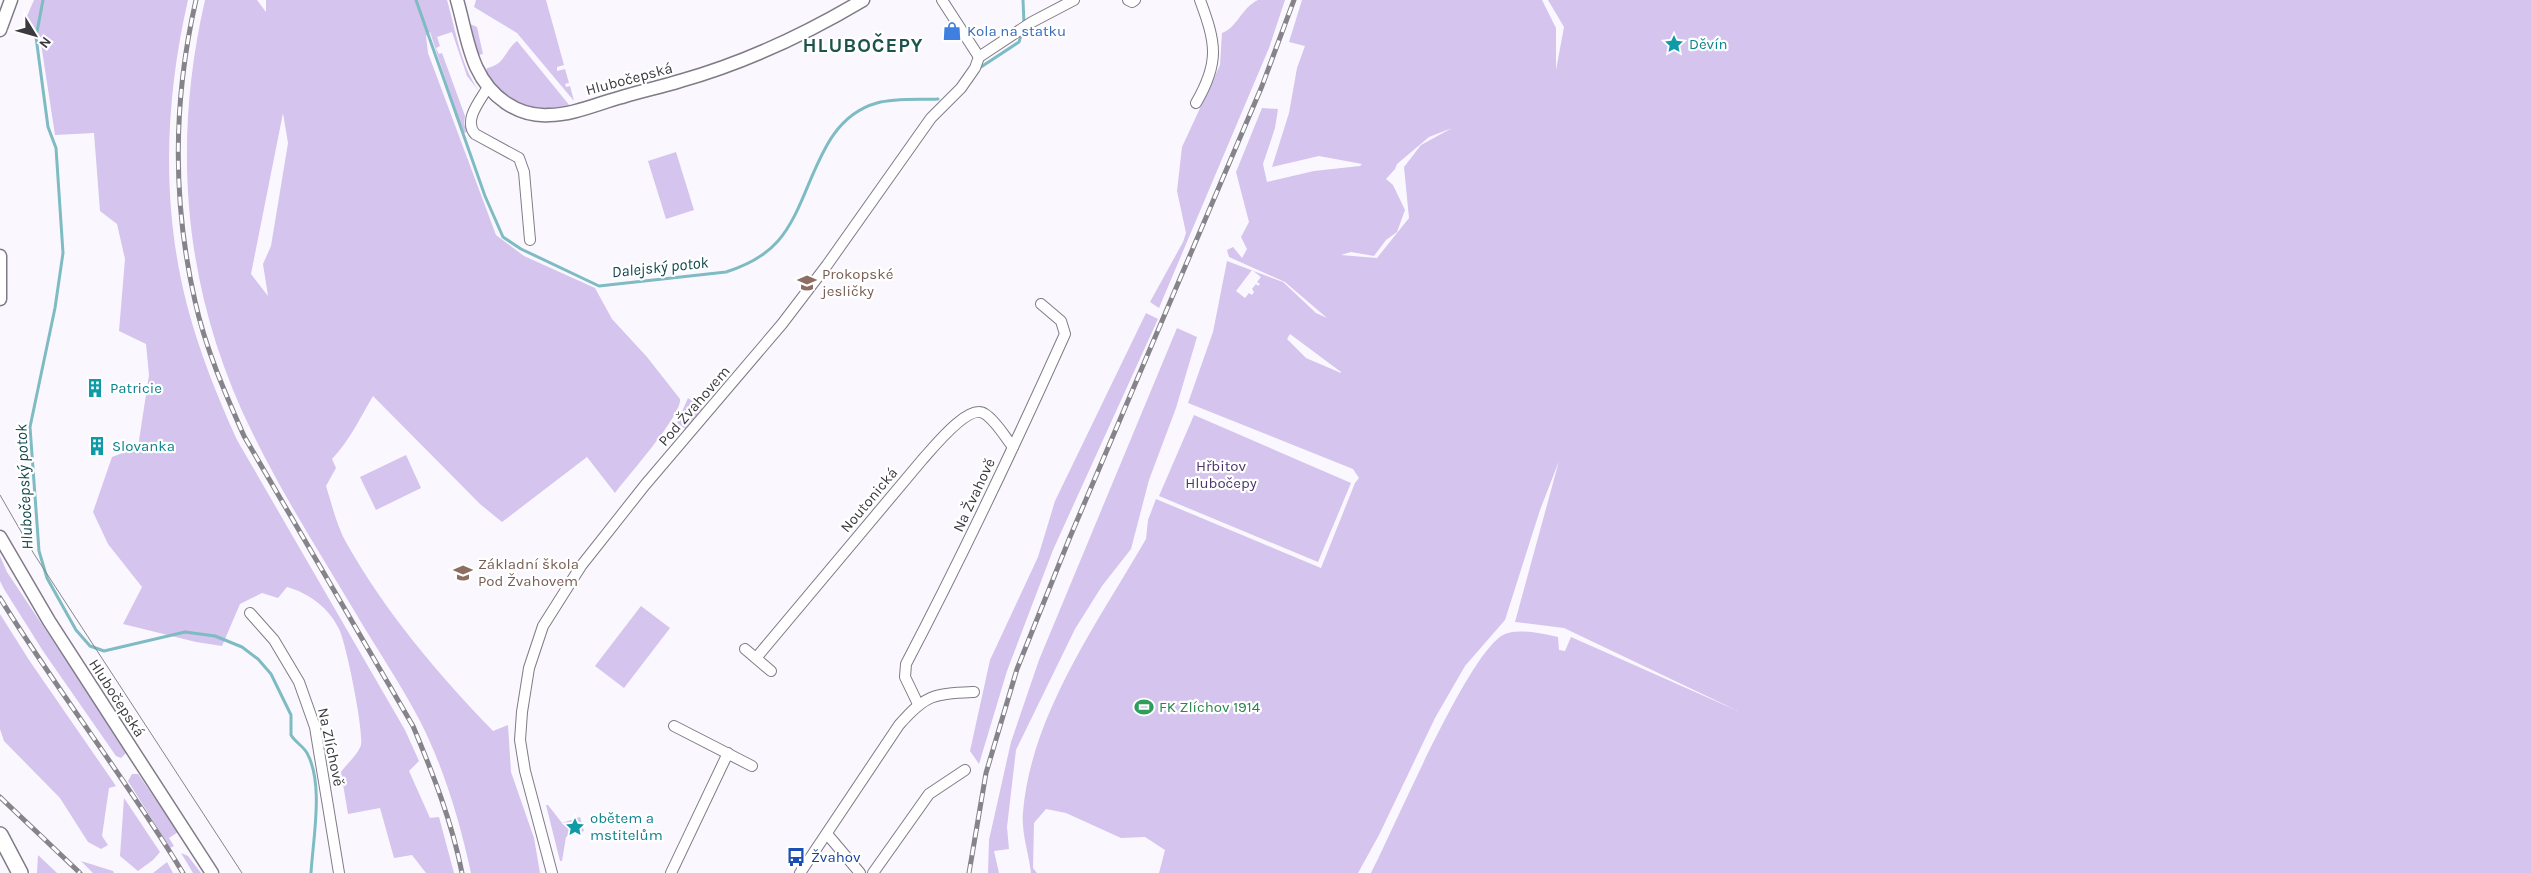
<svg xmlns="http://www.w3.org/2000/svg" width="2531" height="873" font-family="Karla,sans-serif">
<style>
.green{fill:#d4c4ee;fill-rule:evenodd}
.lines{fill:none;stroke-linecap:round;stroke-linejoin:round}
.stream{stroke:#7ebbc3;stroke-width:3}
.minor-casing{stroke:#807b87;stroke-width:12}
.tertiary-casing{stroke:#807b87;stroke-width:15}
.secondary-casing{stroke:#807b87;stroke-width:18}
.minor{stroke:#fff;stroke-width:10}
.tertiary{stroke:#fff;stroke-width:12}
.secondary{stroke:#fff;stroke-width:15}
.tram{stroke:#86848a;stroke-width:1}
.rail-casing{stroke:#86848a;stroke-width:5}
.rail{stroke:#fff;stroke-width:3;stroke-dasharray:9;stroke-linecap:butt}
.labels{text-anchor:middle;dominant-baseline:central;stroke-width:4.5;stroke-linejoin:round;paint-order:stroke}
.shop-label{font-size:15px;fill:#366cbe;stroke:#fff;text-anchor:start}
.culture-label{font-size:15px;fill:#0d838f;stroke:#fff;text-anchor:start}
.street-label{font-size:15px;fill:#3b3a3f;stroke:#fff}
.education-label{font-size:15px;fill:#785e54;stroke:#fff;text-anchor:start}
.park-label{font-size:15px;fill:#4d356b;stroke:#fff}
.leisure-label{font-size:15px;fill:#27864d;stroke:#fff;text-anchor:start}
.transit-label{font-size:15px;fill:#164399;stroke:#fff;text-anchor:start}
.water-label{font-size:16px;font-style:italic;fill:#0f464d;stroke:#fff}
.district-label{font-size:20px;font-weight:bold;letter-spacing:1px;fill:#1c544b;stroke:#fff}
</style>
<rect width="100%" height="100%" fill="#faf8fe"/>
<g class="green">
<path d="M34,0H188C165,100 161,205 187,305C199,351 217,396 237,440L405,730L419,761L409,771L430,818L439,817L454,873H426L412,855L394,858L380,808L348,814L341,772C346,765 359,753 361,745C364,731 346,642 339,629C329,608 309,593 287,587L278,598L262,593L240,604L222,646L196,642L123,624L142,587L108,544L93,512L112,457L138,447L149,375L146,344L119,331L125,259L117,224L100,211L94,133L55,135L40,37L24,23Z"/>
<path d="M205,0H257L266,12V0H447C456,31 460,64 479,91L467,76L452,32L437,37L440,46L436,48L439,54L442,53L465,116L464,124L468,132L463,133L430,32L426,36L428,53L496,235L524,256L595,288L612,319L647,357L680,399C682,415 627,477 615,493L587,457L502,522L480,504L373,396C360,418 350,440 332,459L336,468L326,486C332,505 337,527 347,544C386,613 438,674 493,731L508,725L511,772L534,838L540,873H471C460,822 444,768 420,721C401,684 376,648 355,612C320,553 282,494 252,432C184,294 171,148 205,0ZM283,113L288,143L271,246L263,264L268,296L251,274Z"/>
<polygon points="476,0 546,0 564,65 557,67 557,71 565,69 569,83 565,84 566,87 570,86 574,101 517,33 474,7"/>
<path d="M1258,0H1285L1269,48L1159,308L1150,302L1183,242L1186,233L1177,191L1182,147L1220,65L1222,33C1238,27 1241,8 1258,0Z"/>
<path d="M1302,0H1542L1556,28V70L1564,27L1548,0H2531V873H1371C1393,831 1470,648 1505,634C1518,628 1545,634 1558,637L1559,650L1565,651L1571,637L1738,711L1564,628L1515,622L1559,461L1540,510L1505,620L1465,666L1435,718L1379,835L1358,873H1159L1165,850L1145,837L1121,838L1066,813L1046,809L1034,823L1033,868L1037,873H1031C1029,854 1021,832 1023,812C1031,715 1098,622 1146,539L1148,520L1156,499L1321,568L1355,483L1359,478L1353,469L1188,403L1213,332L1227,261L1283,282L1316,313L1327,318L1285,282L1229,257L1227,250L1233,247L1242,258L1247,249L1241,237L1249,222L1236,172L1262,108L1278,109L1275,128L1263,164L1267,182L1314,171L1360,166L1362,164L1319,156L1272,167L1289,113L1297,68L1305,46L1289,42ZM1452,128L1421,145L1404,167L1409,218L1377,258L1341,255L1351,252L1374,256L1386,240L1397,232L1405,210L1393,185L1386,179L1395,169L1397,164L1429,137ZM1252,270L1261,277L1257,282L1260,284L1258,286L1256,284L1252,289L1254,292L1252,295L1249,293L1245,298L1236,291ZM1290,334L1341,372V373L1306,358L1287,339Z"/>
<polygon points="470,24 477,27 483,54 478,55"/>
<path d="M517,41L570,106C539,118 502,99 486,72L487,68C505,65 505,50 517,41Z"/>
<polygon points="676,152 694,210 666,219 648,161"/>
<polygon points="1146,313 1158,319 1053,550 1007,671 979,764 970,751 990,660 1038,557 1055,501"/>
<polygon points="1177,328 1197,337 1176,408 1149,480 1131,549 1102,586 1075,629 1016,750 1007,827 1009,849 994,851 999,873 988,873 989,840 1011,742 1039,660"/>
<polygon points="722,388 690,432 677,423 688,398 703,409"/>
<polygon points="1194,415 1351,483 1318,562 1159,496"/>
<polygon points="406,455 421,488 376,510 360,477"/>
<polygon points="0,556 7,572 127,752 121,758 116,756 43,651 4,589 0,581"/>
<polygon points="641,606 670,628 624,688 595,666"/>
<polygon points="0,614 29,660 116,786 109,788 102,836 108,845 101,849 88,842 60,798 4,741 0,729"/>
<polygon points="132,774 138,774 178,832 169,838 174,846 170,848 128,781"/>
<polygon points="124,798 160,852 153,860 138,871 120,856"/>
<polygon points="546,805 548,805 562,823 580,817 584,831 566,837 562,861 560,861"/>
<polygon points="181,853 188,856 201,873 193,873"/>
<polygon points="38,855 57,873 37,873"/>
<polygon points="81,861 113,871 114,873 93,873"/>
<polygon points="167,862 173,873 153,873"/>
</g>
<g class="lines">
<g class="stream">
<path d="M43,0L36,37L48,127L56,148L63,253L55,308L30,427L39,551L47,578L76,630L90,646L104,651L185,632L215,636L242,647L258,659L271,674L291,715V735C295,742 303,746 307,753C324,784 313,838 311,873"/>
<path d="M416,0L485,196L503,237L521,249L599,286L726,272C745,266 764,257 778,241C814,200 815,120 877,103C896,98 919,100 938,99"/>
<polyline points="1023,0 1024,24"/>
<polyline points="981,67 1019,42 1022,32"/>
</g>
<g class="minor-casing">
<g id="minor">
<polyline points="942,0 979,57"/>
<polyline points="1128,0 1132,2 1135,0"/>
<polyline points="979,57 1032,22 1074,0"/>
<path d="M488,87C480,101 463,120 475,134L519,158L524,172L530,240"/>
<path d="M1196,103C1220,62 1216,43 1200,0"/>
<polyline points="250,613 274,640 299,682 315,727 339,873"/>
<polyline points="745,649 771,671"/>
<path d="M756,658L922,460C933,448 969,402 985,414C996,421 1005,437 1013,447"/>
<path d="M918,704L905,677L906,664C963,555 1015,445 1065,334L1061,321L1041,304"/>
<polyline points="674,726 752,766"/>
<polyline points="827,834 860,873"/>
<polyline points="552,873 525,771 520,740 522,712 529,668 543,626 581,566 645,485 782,324 827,265 931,118 961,88 975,68 979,57"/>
<polyline points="671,873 728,753"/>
<path d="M800,873L899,725C926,694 933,694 974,692"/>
<polyline points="873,873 929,794 965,770"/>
</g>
</g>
<g class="tertiary-casing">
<g id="tertiary">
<path d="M457,0C468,38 470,79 506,103C518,111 534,116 549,115C573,115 599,103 622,97C641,91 661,87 680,81C744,63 806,34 863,0"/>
<polyline points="0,30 11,0"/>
<polyline points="0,256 0,299"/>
<polyline points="0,537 49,621 212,873"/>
</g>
</g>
<g class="secondary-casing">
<polyline id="secondary" points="0,835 20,873"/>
</g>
<use href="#minor" class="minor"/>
<use href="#tertiary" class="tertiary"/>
<use href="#secondary" class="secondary"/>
<polyline class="tram" points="0,495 34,554 242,873"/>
<g class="rail-casing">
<g id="rail">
<path d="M196,0C173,100 172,200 195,301C205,347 225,393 244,436L413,726C433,774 452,822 462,873"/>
<path d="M0,598C58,692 126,779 183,873"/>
<polyline points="0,797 80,873"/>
<polyline points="969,873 986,773 1017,669 1070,537 1262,86 1294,0"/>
</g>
</g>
<use href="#rail" class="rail"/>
</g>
<defs>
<g id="shop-bare" transform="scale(1.5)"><path d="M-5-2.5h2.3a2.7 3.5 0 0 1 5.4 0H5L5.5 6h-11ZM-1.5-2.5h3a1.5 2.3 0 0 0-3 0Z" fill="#3f7fe0" stroke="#fff" stroke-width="2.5" paint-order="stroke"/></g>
<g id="sight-bare" transform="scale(1.5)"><path d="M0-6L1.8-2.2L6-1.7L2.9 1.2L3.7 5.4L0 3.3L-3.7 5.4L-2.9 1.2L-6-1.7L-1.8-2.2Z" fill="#0f9aa8" stroke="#fff" stroke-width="2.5" paint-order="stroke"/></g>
<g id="school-bare" transform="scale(1.5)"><path d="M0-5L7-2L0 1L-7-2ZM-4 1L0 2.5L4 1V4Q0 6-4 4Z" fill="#8d6e63" stroke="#fff" stroke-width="2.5" paint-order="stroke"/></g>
<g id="building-bare" transform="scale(1.5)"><path d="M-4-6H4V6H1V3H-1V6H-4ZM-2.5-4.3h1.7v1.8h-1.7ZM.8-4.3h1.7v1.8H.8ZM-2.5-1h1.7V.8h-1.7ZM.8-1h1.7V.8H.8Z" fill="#0f9aa8" stroke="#fff" stroke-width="2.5" paint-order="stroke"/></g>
<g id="stadium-bare" transform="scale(1.5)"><path d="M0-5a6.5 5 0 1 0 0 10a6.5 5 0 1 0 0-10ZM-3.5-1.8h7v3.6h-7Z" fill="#2e9e5b" stroke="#fff" stroke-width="2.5" paint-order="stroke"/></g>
<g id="bus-bare" transform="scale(1.5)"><path d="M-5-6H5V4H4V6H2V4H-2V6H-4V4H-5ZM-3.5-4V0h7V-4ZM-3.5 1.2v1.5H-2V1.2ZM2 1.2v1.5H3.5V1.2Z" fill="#1a4fb4" stroke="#fff" stroke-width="2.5" paint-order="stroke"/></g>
</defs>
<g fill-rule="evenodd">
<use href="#shop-bare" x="952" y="31"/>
<use href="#sight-bare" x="1674" y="44"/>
<use href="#school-bare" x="807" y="283"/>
<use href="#building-bare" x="95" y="388"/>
<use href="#building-bare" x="97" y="446"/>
<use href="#school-bare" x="463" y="573"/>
<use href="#stadium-bare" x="1144" y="707"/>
<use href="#sight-bare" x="575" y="827"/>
<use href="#bus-bare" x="796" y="857"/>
</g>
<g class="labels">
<g class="shop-label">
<text x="967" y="31">Kola na statku</text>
</g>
<g class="culture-label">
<text x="1689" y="44">Děvín</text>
<text x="110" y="388">Patricie</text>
<text x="112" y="446">Slovanka</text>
<text x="590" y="818">obětem a<tspan x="590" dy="17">mstitelům</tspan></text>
</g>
<g class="street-label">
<text transform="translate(629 79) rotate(-15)">Hlubočepská</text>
<text transform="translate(694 406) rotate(-49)">Pod Žvahovem</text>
<text transform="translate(974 495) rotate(-65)">Na Žvahově</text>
<text transform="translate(869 500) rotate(-50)">Noutonická</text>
<text transform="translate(117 698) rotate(57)">Hlubočepská</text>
<text transform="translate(331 747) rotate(78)">Na Zlíchově</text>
</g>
<g class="education-label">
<text x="822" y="274">Prokopské<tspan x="822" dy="17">jesličky</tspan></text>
<text x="478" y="564">Základní škola<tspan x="478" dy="17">Pod Žvahovem</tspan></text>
</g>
<g class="park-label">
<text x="1221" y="466">Hřbitov<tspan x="1221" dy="17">Hlubočepy</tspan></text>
</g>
<g class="leisure-label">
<text x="1159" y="707">FK Zlíchov 1914</text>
</g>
<g class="transit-label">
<text x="811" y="857">Žvahov</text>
</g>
<g class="water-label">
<text transform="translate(660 267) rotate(-6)">Dalejský potok</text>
<text transform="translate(24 487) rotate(-93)">Hlubočepský potok</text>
</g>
<g class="district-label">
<text x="863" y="45">HLUBOČEPY</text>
</g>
</g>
<g transform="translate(35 35) rotate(127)" stroke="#ffffff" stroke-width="4" paint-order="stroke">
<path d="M0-4L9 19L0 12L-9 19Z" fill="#3b3a3f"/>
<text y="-8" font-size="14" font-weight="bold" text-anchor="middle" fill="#3b3a3f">N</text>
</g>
</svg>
